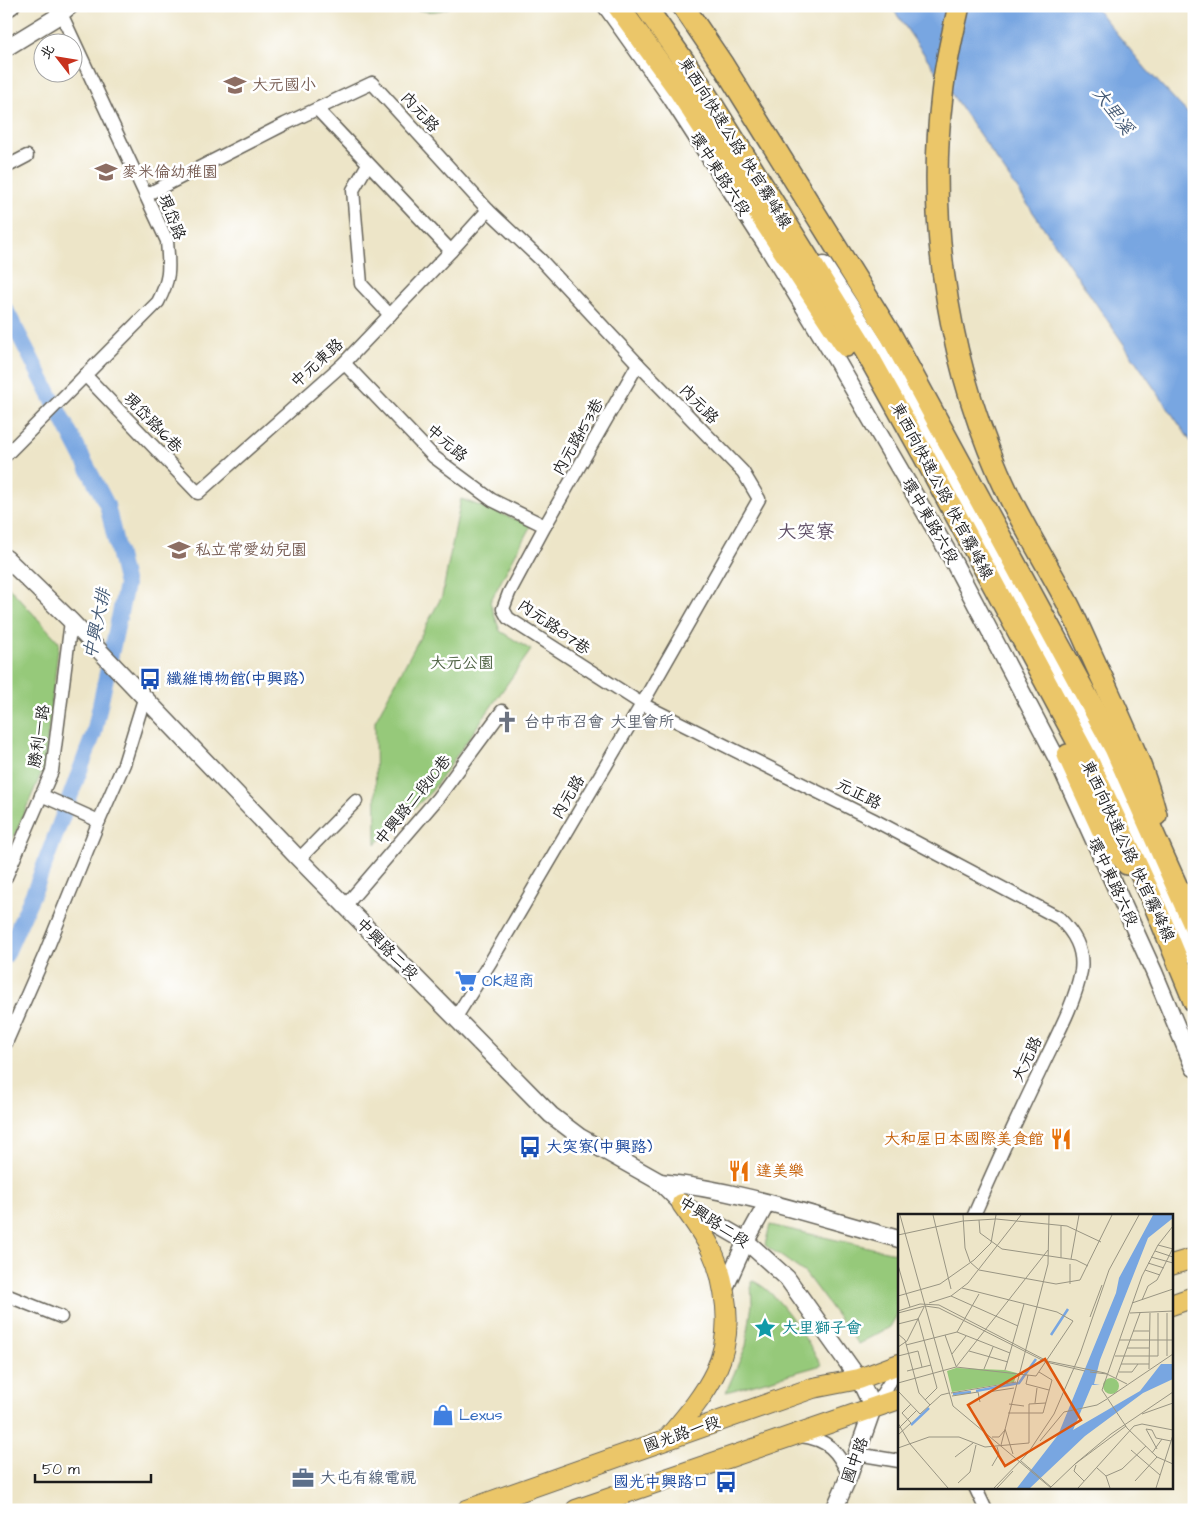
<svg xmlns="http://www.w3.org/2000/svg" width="1200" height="1516" font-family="'Architects Daughter','LXGW WenKai TC',sans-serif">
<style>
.green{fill:#96c97a;stroke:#59724b}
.water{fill:#78a6e1;stroke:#4a617e}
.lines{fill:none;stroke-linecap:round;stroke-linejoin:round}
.canal{stroke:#78a6e1;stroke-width:16}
.minor-casing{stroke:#656258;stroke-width:15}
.tertiary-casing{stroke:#656258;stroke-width:19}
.primary-casing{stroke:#656258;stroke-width:22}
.trunk-casing{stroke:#656258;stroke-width:24}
.minor{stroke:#fff;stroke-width:12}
.tertiary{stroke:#fff;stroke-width:16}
.primary{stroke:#ebc669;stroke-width:20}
.trunk{stroke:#ebc669;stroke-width:21}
.labels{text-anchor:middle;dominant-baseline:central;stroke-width:5;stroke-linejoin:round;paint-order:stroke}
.education-label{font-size:16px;fill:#785e54;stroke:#fff;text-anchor:start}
.street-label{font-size:16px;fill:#1c1c1c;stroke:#fff}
.park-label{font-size:16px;fill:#4d6142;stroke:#fff}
.transit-label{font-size:16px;fill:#164399;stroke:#fff;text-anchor:start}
.worship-label{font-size:16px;fill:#5b616d;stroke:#fff;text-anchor:start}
.shop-label{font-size:16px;fill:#366cbe;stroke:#fff;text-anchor:start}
.food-label{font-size:16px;fill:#c56008;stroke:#fff;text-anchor:end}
.culture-label{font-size:16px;fill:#0d838f;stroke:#fff;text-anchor:start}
.service-label{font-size:16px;fill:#4e5e75;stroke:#fff;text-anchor:start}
.water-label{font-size:18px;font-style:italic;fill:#455a75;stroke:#fff}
.quarter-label{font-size:19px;fill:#5f4f66;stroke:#fff}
.inset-river{fill:none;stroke:#78a6e1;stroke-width:2.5}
.inset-road{fill:none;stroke:#999583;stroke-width:1}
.view{fill:#de560d;fill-opacity:0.15;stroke:#de560d;stroke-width:2.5}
.inset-edge{fill:none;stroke:#1c1c1c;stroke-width:2.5}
</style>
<rect width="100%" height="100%" fill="#fff"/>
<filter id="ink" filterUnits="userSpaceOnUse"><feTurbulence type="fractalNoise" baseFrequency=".02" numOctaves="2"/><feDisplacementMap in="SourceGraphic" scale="10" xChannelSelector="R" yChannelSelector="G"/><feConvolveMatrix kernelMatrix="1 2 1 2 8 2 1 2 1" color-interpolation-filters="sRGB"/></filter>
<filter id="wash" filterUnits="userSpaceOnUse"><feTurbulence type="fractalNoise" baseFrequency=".0096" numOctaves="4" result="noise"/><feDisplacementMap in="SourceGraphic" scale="20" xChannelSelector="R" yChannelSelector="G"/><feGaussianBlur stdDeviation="1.12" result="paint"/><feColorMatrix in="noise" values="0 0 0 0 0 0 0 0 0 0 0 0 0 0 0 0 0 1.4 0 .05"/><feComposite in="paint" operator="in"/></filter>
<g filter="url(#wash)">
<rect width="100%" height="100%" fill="#ede5c8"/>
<g class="green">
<path d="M408,6H452C439,13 421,13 408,6Z"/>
<polygon points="461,499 531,525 490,602 500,631 531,650 431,792 376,844 375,721 442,596"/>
<polygon points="6,584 59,642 44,767 6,855"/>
<polygon points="770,1225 899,1254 899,1311 890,1327 858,1344 805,1273 765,1245"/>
<path d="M753,1281C781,1293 805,1340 822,1365L726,1392L746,1346L752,1304L751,1282Z"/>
</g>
<polygon class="water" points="891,6 1094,6 1146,69 1194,120 1194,446"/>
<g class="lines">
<polyline class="canal" points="6,310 107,505 126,585 94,733 36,887 6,955"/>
</g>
</g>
<g filter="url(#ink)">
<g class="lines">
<g class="minor-casing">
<g id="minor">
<polyline points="317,109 451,251"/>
<polyline points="368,164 353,190 361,284 390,315"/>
<polyline points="6,167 27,156"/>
<polyline points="146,195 285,124 372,83 488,210 541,260 638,364 743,472 759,499 642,704 491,961 456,1017"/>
<polyline points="344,363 434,457 492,500 545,526"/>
<path d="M638,364L545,526L509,593L503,609L508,618L642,704L872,819L1059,918C1074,933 1084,949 1081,971C1074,1007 1054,1040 1039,1073C1016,1120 995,1167 974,1215"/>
<polyline points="85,375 198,493 344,363 451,251 488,210"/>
<path d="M6,455L158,302C171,277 169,268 167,241L58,7"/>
<polyline points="41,795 99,821"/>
<polyline points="299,859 356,801"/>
<polyline points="6,877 52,771 71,621"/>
<polyline points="345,906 437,799 502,711"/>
<polyline points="6,1043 45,954 99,821 124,764 144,699"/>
<polyline points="6,1295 61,1317"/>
<polyline points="873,1408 899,1368"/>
<path d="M800,1436C828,1439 838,1451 849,1476"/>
<polyline points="857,1454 899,1461"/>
<polyline points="975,1487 986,1510"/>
</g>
</g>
<g class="tertiary-casing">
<g id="tertiary">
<polyline points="606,6 670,96 770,251 838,363 952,559 1056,757 1154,972 1194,1068"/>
<polyline points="6,9 11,6"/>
<polyline points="6,48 55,18 70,6"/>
<polyline points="824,265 875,344 1053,658 1100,751 1194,955"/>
<polyline points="6,558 71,621 299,859 551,1115 580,1137 660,1182 682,1204 746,1241 787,1278 859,1379 873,1408 849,1476 834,1510"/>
<path d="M660,1182C741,1190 820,1218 899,1239"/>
<polyline points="724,1290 746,1241 767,1203"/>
</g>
</g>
<g class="primary-casing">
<g id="primary">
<polyline points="1171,1265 1194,1258"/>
<polyline points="1171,1305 1194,1297"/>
<path d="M668,1438C708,1391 736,1357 724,1292C722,1278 717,1262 711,1249C703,1233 692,1218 682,1204"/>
<polyline points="467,1510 813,1388 859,1379 899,1364"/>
<polyline points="576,1510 899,1399"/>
</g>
</g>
<g class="trunk-casing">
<g id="trunk">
<polyline points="618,6 679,90 846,346"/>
<polyline points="645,6 697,80 865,350 924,456 1088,761 1150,894 1194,1001"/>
<polyline points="683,6 723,65 892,337 1115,748 1194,925"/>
<path d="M959,6C952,36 945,65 942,95C926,230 950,373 1009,496C1027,533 1050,569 1069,606C1081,630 1091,655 1103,680C1123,724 1144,768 1156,815"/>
<polyline points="1068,755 1106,838 1127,864"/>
</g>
</g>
<use href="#minor" class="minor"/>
<use href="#tertiary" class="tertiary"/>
<use href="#primary" class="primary"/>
<use href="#trunk" class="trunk"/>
</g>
</g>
<defs>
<g id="school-bare" transform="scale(1.725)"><path d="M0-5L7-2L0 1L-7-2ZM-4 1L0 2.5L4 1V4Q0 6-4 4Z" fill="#8d6e63" stroke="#fff" stroke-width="2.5" paint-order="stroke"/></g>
<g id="bus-bare" transform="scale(1.725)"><path d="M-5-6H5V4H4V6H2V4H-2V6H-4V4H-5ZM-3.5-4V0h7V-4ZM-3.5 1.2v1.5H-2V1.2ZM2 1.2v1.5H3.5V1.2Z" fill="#1a4fb4" stroke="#fff" stroke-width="2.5" paint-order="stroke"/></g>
<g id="church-bare" transform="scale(1.725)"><path d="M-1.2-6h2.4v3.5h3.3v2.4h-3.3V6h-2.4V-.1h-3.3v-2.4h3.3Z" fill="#6b7280" stroke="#fff" stroke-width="2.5" paint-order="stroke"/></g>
<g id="supermarket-bare" transform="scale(1.725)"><path d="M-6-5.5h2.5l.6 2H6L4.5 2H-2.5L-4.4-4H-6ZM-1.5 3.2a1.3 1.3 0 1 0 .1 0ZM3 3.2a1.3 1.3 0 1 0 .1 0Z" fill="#3f7fe0" stroke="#fff" stroke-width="2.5" paint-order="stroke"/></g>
<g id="restaurant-bare" transform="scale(1.725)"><path d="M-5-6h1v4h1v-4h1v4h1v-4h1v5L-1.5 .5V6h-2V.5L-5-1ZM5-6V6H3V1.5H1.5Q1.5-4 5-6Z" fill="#e8710a" stroke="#fff" stroke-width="2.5" paint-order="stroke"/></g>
<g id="sight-bare" transform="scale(1.725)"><path d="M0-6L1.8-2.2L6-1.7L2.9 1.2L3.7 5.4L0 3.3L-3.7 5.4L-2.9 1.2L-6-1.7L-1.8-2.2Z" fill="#0f9aa8" stroke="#fff" stroke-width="2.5" paint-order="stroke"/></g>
<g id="shop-bare" transform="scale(1.725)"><path d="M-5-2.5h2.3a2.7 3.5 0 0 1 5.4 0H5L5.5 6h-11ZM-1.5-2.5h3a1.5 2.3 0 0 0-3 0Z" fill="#3f7fe0" stroke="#fff" stroke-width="2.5" paint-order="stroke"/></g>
<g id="office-bare" transform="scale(1.725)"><path d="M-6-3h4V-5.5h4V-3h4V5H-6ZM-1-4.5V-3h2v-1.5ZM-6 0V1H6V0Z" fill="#5c6f8a" stroke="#fff" stroke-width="2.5" paint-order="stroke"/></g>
</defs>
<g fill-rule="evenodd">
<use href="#school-bare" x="235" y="85"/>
<use href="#school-bare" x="106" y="172"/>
<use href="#school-bare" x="179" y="550"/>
<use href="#bus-bare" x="150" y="679"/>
<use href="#church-bare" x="507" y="722"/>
<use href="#supermarket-bare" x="466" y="981"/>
<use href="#restaurant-bare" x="1061" y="1139"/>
<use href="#bus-bare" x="530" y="1147"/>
<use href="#restaurant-bare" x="739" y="1171"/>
<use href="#sight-bare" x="765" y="1328"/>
<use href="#shop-bare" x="443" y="1415"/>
<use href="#office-bare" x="303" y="1478"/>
<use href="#bus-bare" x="726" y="1482"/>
</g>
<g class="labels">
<g class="education-label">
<text x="252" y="85">大元國小</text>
<text x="122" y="172">麥米倫幼稚園</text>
<text x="195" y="550">私立常愛幼兒園</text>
</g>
<g class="street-label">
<text transform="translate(420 112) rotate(48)">內元路</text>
<text transform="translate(735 143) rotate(58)">東西向快速公路 快官霧峰線</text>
<text transform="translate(720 174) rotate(57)">環中東路六段</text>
<text transform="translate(172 217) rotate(69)">現岱路</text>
<text transform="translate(317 363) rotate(-42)">中元東路</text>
<text transform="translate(699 404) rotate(46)">內元路</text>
<text transform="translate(153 423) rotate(46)">現岱路16巷</text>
<text transform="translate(578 437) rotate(-60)">內元路153巷</text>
<text transform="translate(447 443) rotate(41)">中元路</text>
<text transform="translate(942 491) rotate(62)">東西向快速公路 快官霧峰線</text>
<text transform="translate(930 521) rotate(60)">環中東路六段</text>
<text transform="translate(554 627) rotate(35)">內元路87巷</text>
<text transform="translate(39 736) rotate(-81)">勝利一路</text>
<text transform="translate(859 794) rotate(27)">元正路</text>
<text transform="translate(568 797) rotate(-59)">內元路</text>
<text transform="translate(413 800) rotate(-51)">中興路二段110巷</text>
<text transform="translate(1128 851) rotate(65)">東西向快速公路 快官霧峰線</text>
<text transform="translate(1113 882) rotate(65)">環中東路六段</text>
<text transform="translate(387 949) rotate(45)">中興路二段</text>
<text transform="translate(1027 1059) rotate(-64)">大元路</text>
<text transform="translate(714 1222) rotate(33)">中興路二段</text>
<text transform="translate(682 1434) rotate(-19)">國光路一段</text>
<text transform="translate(855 1460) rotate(-70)">國中路</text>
</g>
<g class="park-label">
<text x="462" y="663">大元公園</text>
</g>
<g class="transit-label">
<text x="166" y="679">纖維博物館(中興路)</text>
<text x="546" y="1147">大突寮(中興路)</text>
<text x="709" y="1482" text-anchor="end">國光中興路口</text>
</g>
<g class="worship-label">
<text x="524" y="722">台中市召會 大里會所</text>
</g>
<g class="shop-label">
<text x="482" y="981">OK超商</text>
<text x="459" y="1415">Lexus</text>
</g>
<g class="food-label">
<text x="1044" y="1139">大和屋日本國際美食館</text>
<text x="756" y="1171" text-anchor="start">達美樂</text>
</g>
<g class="culture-label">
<text x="782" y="1328">大里獅子會</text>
</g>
<g class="service-label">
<text x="320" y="1478">大屯有線電視</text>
</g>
<g class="water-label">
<text transform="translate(1113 111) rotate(53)">大里溪</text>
<text transform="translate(97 624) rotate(-78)">中興大排</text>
</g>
<g class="quarter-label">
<text x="806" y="532">大突寮</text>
</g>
</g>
<g transform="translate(898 1214)">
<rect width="275" height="275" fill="#ede5c8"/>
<path d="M58,154L107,156L119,159L116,168L54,178L49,157ZM205 172a8 8 0 1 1 16 0a8 8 0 1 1-16 0Z" fill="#96c97a"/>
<path d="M255,1H275V4L250,24L202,146L196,170L202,171H194L175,216L242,177L263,150H275V165L245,179L187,222L132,274H119L160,221L218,79L221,64Z" fill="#78a6e1"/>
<path class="inset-river" d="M153,121L170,95M78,177L121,169L138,145M55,180L73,178M13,211L31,194"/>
<path class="inset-road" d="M2,1L55,192L153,274M35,1L53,75M65,1L67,34L72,48L81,56L158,70L182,66L214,1M81,6L82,19L104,35L178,46L190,52M275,12L260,31L244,62L204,176L229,214L259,243L275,250M0,21L65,7L98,5L169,12L203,28M260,31L275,35M257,37L275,43M253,43L275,49M163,44V12M173,45L181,1M250,49L266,54M0,51L12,93M247,56L262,61M172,70V50M0,82L42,70L76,46L93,29L98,1M53,82L120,112M244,86L250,72L259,66L275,34M31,89L53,82L70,69L123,1M234,89L275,75M0,97L22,90L41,91L149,147L207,159L229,170M0,99L27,92L41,94L148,148L187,157M232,99L275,97M269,99V142M192,103L204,71M20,104L39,174L27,186M0,110L20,105M235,117H251M59,118L81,80M0,120L7,126L21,179L32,191M47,121L58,152M222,126H275M8,131L59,118L112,139M0,133L9,127L26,93M229,134H251M71,137L110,148M54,140L68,122M0,142L20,137L24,153M217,142H260V99M223,150H251M58,153L138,162L175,107L159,98L64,74M86,155L95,133M251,155L252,99M107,156L126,90M9,157L33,151M192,158L209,160M221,158H234L240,150M130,161L128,170L151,176M218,164L242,99M0,169L58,153L150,36M0,177L22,200L43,181L51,179M90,178L116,174M53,179L118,168M54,182L80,178L82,188M210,184L275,140M137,189L139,174M111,190L126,192M110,199H145L154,166L141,158M244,200L275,189M0,209L12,230L50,274M0,215L19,196M107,215L115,240M254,216L248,215L259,235M254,216L258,224L273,227M0,221L13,209L4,199L13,190M94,223H101L107,216M142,227L166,198L199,191L209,185M103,231L150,50L151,1M0,234L31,223H61L87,233L131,229V190L148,189M233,236L262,261M254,239L264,225M57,243L75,229M123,247L153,273M177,250L213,220L275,178M178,251L176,257L186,267M94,252L101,240L99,233M199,254L208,262L212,274M208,262L224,255L248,232M237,267L259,243M60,269L72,258L78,231M153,273L177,250L228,212M96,274L130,239L156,200L182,140L211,56L241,1M99,274L115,257M180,274L236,212L244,210L275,216M258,274L275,221"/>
<path class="view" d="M147,145L183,206L107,252L70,191Z"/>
<rect width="275" height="275" class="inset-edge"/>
</g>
<rect width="1200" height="1516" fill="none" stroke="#fff" stroke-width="25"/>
<g transform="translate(58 58) rotate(301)"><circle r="24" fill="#ffffff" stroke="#a4a4a4"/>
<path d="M0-4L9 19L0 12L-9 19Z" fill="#c8321e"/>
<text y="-8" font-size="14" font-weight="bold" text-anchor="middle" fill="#1c1c1c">北</text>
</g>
<path d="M35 1474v8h116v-8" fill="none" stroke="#1c1c1c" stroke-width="2.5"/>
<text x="42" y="1474" font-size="15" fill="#1c1c1c" stroke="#ffffff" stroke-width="4" paint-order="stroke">50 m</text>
</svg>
